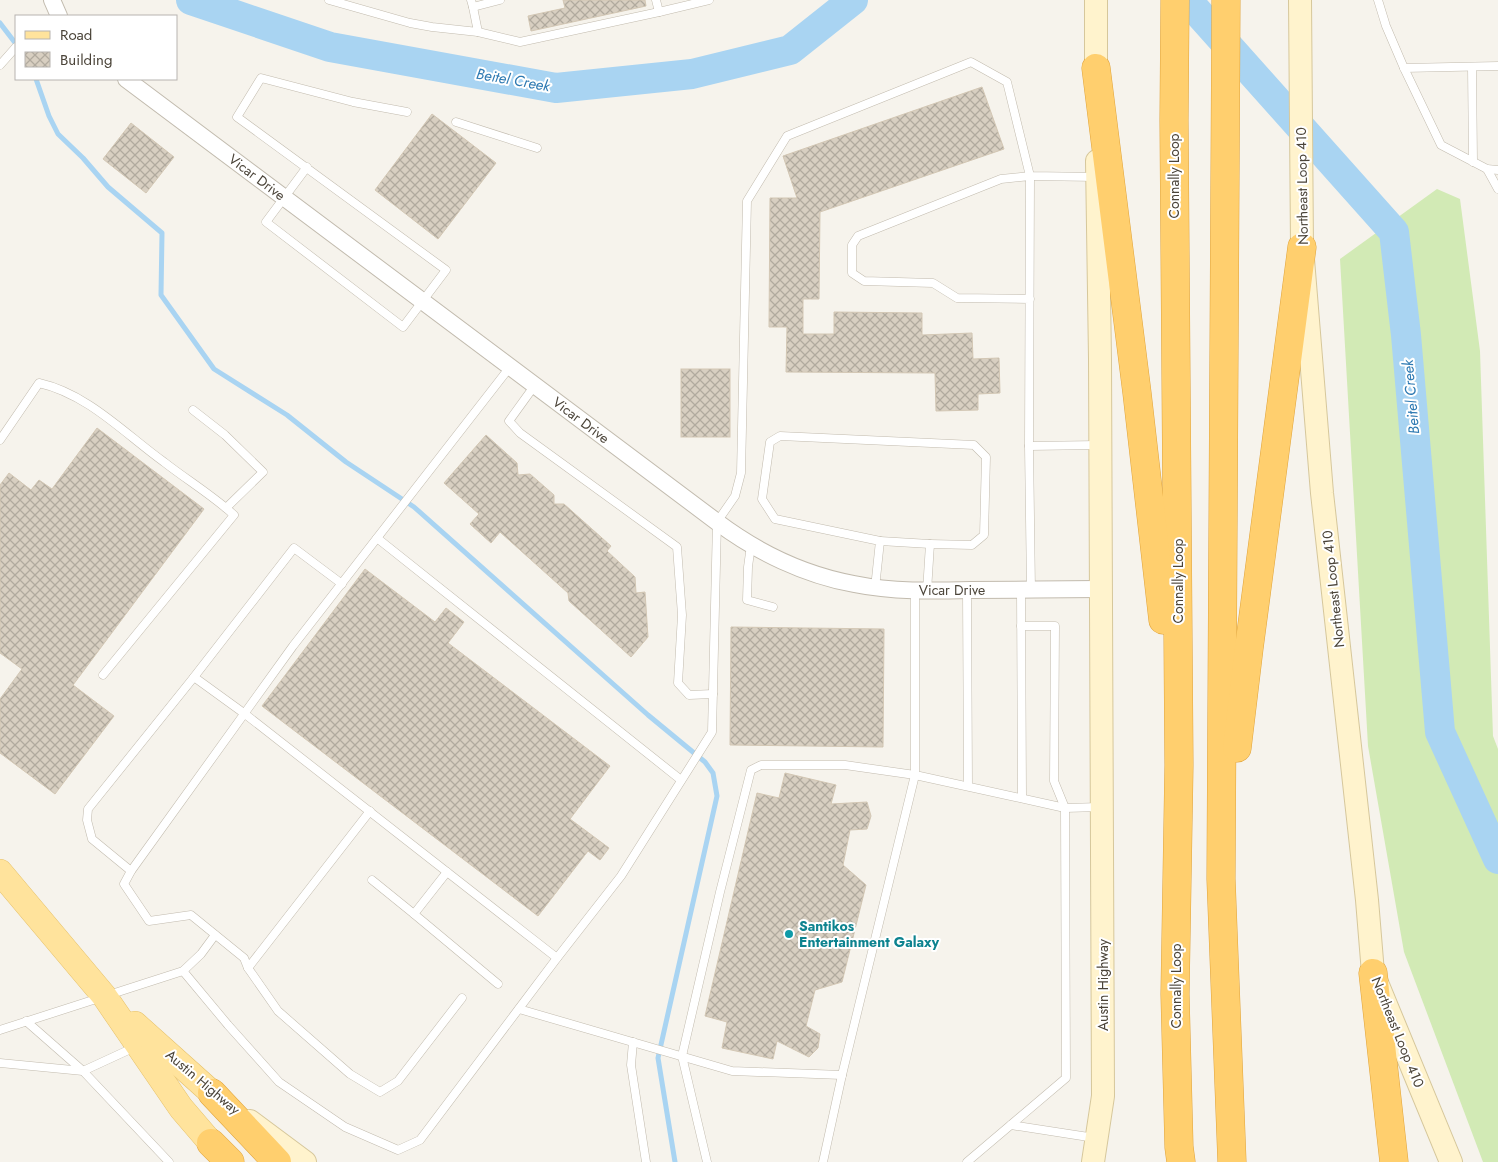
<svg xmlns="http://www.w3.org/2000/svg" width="1498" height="1162" font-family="Jost,sans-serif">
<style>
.grass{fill:#d2eab5}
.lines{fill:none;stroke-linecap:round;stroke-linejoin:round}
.stream{stroke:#a9d4f2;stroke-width:5}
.river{stroke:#a9d4f2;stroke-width:30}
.building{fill:url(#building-cross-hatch);stroke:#d3c7b4}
.lane-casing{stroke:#c2bbae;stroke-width:9}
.street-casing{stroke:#c2bbae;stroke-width:18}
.secondary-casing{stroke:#d6c79b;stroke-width:24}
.primary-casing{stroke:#e6c16a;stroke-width:26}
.highway-casing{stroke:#e0a43c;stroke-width:29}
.lane{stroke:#fff;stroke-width:8}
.street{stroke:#fff;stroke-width:16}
.secondary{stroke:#fff3cd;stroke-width:22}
.primary{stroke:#ffe39c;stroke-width:25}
.highway{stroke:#ffcf6e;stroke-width:28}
.culture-dot{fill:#0f9aa8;stroke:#fff;stroke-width:2}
.labels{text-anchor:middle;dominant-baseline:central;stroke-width:4;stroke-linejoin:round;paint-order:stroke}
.street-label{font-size:14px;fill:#4b4439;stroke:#fff}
.culture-label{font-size:14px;font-weight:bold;fill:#0d838f;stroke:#fff;text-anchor:start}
.water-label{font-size:15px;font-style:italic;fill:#2e7ab2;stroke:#fff}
</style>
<defs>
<pattern id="building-cross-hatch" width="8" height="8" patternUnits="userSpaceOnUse" patternTransform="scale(1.25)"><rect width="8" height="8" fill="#d8cfc1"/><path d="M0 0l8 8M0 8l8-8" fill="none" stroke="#b1aa9e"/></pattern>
</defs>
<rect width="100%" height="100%" fill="#f6f3ec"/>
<polygon class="grass" points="1437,189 1460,199 1480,351 1493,736 1498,749 1498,1162 1483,1162 1404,952 1368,746 1340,259"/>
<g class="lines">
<g class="stream">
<polyline points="0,23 16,44"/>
<polyline points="36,79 49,116 58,134 83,158 108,187 162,233 161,295 214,369 287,415 346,462 414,507 648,715 705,762 713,773 717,796 658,1058 675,1162"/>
</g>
<g class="river">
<polyline points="191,0 330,47 556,88 692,74 790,50 853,0"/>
<polyline points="1187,0 1394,232 1406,335 1440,732 1498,859"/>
</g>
</g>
<g class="building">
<polygon points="563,0 645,0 646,6 531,31 528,16 565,8"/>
<polygon points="982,87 1004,149 820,212 819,299 803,299 803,334 834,334 834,312 922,313 922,335 972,333 973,359 999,358 1000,393 978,394 978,410 936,411 935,373 786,372 787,327 769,327 770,198 797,198 783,156"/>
<polygon points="432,114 496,163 438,239 375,190"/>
<polygon points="131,123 174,157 146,193 103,159"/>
<rect x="681" y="369" width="49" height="68"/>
<polygon points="97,428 204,509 73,685 114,716 55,794 0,753 0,699 22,669 0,653 0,485 9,473 31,490 39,480 52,489"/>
<polygon points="486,435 517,463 518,475 530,474 554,495 554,504 564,504 611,546 607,551 635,577 636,593 645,592 648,637 631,657 569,601 568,593 500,532 491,543 470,524 479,514 444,483"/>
<polygon points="365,569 435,622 446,608 464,622 448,643 610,766 570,819 609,848 600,860 588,851 538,916 262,706"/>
<polygon points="731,627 884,629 883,747 730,745"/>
<polygon points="785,773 836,785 831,804 867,802 871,816 867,829 850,830 843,865 866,885 842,982 815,990 806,1026 820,1034 818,1048 809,1057 777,1041 773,1059 722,1048 727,1022 705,1016 757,793 779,798"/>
</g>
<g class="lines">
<g class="lane-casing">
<g id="lane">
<polyline points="329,0 410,23 432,27 478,32 473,7"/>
<polyline points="471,0 473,7 500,0"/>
<polyline points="656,0 659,12 709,0"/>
<polyline points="1378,0 1386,26 1404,68 1441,145 1487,169 1498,170"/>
<polyline points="478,32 520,42 659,12"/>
<polyline points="0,65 16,47"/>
<polyline points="1472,67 1473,162"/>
<polyline points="1404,68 1498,66"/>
<polyline points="456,122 537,148"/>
<polyline points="307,167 266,222 403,327 446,270 237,117 261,78 353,102 407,112"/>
<polyline points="1487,169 1498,189"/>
<polyline points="1030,299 957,298 933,283 864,281 852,273 852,245 858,236 1001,179 1030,176 1029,446 1098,445"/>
<polyline points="535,385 509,421 520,433 677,547 682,615 678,683 689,695 713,694"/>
<polyline points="193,410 225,435 263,472 226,508"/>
<path d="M0,440L39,383C88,394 125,434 164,462C187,480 212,495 234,515L103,675"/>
<polyline points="1029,446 1031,590"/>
<polyline points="377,538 681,780"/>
<polyline points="880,541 930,544"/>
<polyline points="751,545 748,567 747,600 773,607"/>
<polyline points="342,584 294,548 194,677 245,714 557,958"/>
<polyline points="875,588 880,541 775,519 762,499 770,442 780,436 974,445 986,457 984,535 972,545 930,544 927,591"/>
<polyline points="967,590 968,786"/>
<polyline points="1021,590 1022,798"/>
<polyline points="370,811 248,968 244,958 191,915 149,921 124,884 131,871 293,646 510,367"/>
<polyline points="131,871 92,839 87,820 88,809 194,677"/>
<polyline points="447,872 414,914 498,984"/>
<polyline points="372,880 414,914"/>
<polyline points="248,968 278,1011 350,1074 380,1092 398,1081 462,998"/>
<polyline points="183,971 228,1025 279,1082 345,1127 398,1150 420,1140 557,958 621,876 712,732 717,522 735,496 741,473 747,201 787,136 971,62 1007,82 1030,176 1096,177"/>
<polyline points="519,1009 732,1071 842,1075"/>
<polyline points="26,1021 83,1071 169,1162"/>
<polyline points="0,1030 183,971 201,954 215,935"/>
<polyline points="633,1042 631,1065 646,1162"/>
<polyline points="0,1063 83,1071 135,1047"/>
<polyline points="1011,1125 1095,1138"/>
<polyline points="707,1162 682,1056 720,892 751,770 761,765 845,765 915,775 1065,808 1100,807"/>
<polyline points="823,1162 842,1075 915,775 915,590"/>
<polyline points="967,1162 1066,1078 1065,808 1054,781 1055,626 1021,626"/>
</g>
</g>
<g class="street-casing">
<g id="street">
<polyline points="52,0 59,16"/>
<path d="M126,79L717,522C757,552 805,575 854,584C893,592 932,591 971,590C1014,590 1057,589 1100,589"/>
</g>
</g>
<g class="secondary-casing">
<g id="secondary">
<polyline points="1096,0 1096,84"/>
<polyline points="1300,0 1302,247 1322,493 1367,900 1373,973 1451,1162"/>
<polyline points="250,1121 305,1162"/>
<polyline points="1093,1162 1103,1096 1100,359 1097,161"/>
</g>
</g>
<g class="primary-casing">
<g id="primary">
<polyline points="0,872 105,997 181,1108 211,1143"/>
<polyline points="135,1024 212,1093"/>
</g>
</g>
<g class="highway-casing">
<g id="highway">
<polyline points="1175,0 1174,120 1179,765 1175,994 1179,1147 1181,1162"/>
<polyline points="1226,0 1221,879 1232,1162"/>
<polyline points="1096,68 1137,393 1163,620"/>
<polyline points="1237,748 1249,648 1302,247"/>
<polyline points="1373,973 1394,1162"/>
<polyline points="212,1093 277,1162"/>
<polyline points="211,1143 230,1162"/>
</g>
</g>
<use href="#lane" class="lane"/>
<use href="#street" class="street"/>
<use href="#secondary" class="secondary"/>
<use href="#primary" class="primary"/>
<use href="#highway" class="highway"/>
</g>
<circle class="culture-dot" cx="789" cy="934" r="5"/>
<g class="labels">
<g class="street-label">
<text transform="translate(1174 176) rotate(-90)">Connally Loop</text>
<text transform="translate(257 177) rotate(37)">Vicar Drive</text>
<text transform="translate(1302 186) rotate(-91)">Northeast Loop 410</text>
<text transform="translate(581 420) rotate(37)">Vicar Drive</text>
<text transform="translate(1178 581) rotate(-90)">Connally Loop</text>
<text transform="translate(1333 589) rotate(-96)">Northeast Loop 410</text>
<text x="952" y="590">Vicar Drive</text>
<text transform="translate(1103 985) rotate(-90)">Austin Highway</text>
<text transform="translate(1176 986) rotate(-90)">Connally Loop</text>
<text transform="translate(1398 1032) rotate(68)">Northeast Loop 410</text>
<text transform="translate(203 1082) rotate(40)">Austin Highway</text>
</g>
<g class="culture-label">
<text x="799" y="926">Santikos<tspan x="799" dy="16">Entertainment Galaxy</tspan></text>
</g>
<g class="water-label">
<text transform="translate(513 80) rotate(10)">Beitel Creek</text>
<text transform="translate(1411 397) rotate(-95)">Beitel Creek</text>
</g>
</g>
<rect x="15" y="15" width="162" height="65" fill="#ffffff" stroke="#b7b4b0"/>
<rect x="25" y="31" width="25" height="8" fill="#ffe39c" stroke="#b7b4b0"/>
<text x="60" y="40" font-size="15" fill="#4b4439">Road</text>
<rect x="25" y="52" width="25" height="15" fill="url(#building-cross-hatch)" stroke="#b7b4b0"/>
<text x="60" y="65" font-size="15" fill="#4b4439">Building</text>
</svg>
